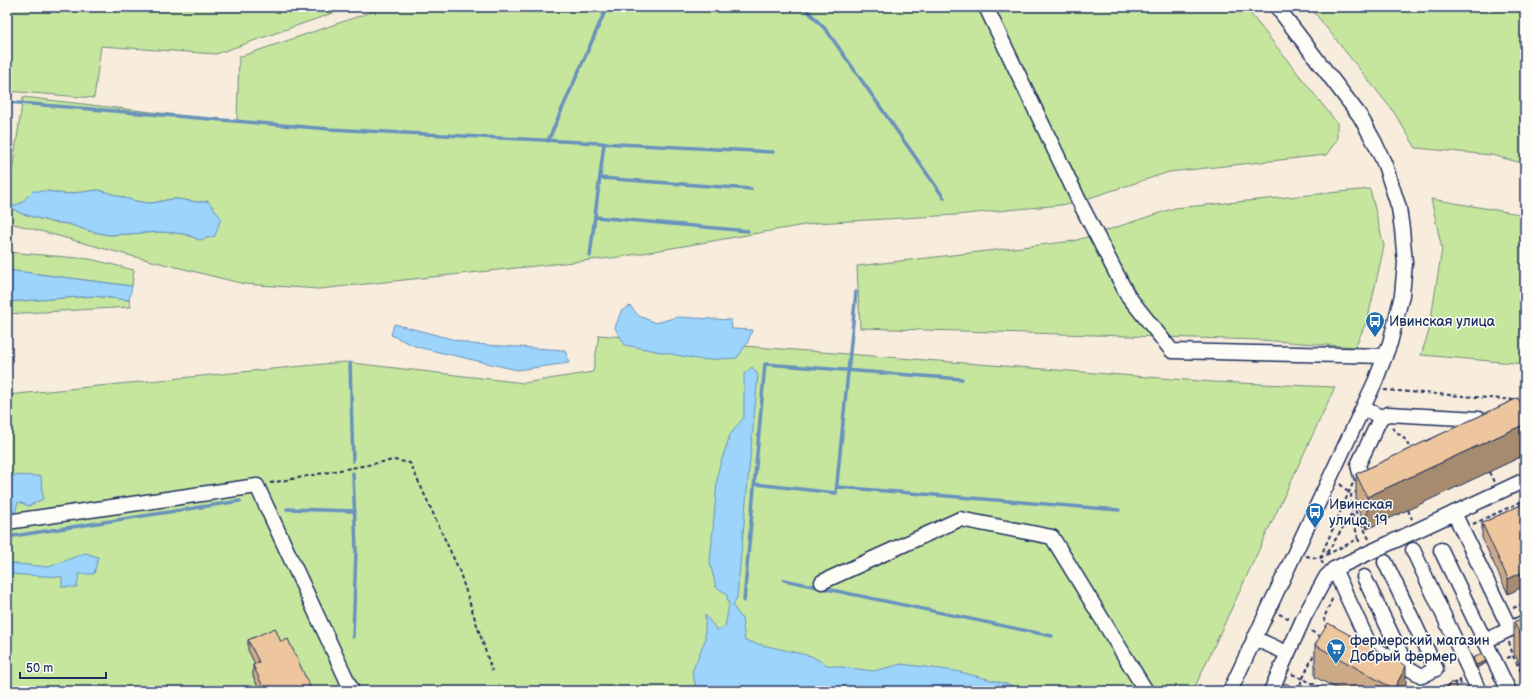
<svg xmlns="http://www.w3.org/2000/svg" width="1532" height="698" font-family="'Balsamiq Sans',sans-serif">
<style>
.green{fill:#c6e69e;stroke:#708a7e;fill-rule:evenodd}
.water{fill:#9cd4fb;stroke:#6892bc}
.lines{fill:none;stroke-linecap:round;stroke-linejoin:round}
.stream{stroke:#6892bc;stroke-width:3.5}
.minor-casing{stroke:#1b2f5e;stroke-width:17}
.path{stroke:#1b2f5e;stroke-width:2;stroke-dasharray:4 3;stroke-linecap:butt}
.minor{stroke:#fdfcf7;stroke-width:14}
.wall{fill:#ccaa87;stroke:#1b2f5e}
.shaded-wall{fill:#a68b6e;stroke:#1b2f5e}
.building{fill:#edc69d;stroke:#1b2f5e}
.labels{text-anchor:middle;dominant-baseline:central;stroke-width:3;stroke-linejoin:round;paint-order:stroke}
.poi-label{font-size:14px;fill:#1b2f5e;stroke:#fdfcf7;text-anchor:start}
</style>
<rect width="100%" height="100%" fill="#f8ecdc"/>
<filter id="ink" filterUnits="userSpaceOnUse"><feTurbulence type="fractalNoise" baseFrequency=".025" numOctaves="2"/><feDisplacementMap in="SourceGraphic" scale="8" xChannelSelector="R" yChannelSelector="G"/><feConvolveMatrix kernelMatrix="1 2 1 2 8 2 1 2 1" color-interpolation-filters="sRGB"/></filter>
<g filter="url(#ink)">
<g class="green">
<polygon points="7,7 350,7 216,54 101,46 94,98 7,91"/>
<path d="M386,7H1191L1192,8L1194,7H1229L1233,12L1246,8L1337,123V140L1326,155L1169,172L1071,204L955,215L816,223L620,257L319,289L244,284L124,254L7,222V206L23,97L237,122L239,57ZM98,190C116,194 131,202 150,203C158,203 166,199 174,199C186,199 197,204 208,201L200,240L185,234L162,232L109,235L89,231L68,224L51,222L20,213L11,208L47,191L65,194Z"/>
<polygon points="1310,7 1525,7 1525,164 1492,155 1416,148 1393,111"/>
<polygon points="1370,189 1384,246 1368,318 1355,347 1261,340 860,328 857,266 1074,241 1175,208"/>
<polygon points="1431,199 1525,215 1525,364 1421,355 1429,331 1442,249"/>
<polygon points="7,252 90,259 134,270 132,286 7,270"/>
<polygon points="93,296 129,300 131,307 7,314 7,302"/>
<polygon points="599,335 1213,382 1335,387 1193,691 7,691 7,395 344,362 524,383 593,372"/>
</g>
<g class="water">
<path d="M98,190C116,194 131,202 150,203C158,203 166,199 174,199C186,199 197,204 208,201L221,218L215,236L200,240L185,234L162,232L109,235L89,231L68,224L51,222L20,213L10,207L21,203L33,191H47L65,194Z"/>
<polygon points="7,270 132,286 129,300 93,296 7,302"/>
<polygon points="630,306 639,316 656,323 677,317 731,320 732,329 752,330 748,342 737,358 702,360 625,345 615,328 621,311"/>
<polygon points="394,324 471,344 565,350 569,363 517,370 417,347 391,335"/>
<polygon points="752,367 758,375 737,597 733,606 742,619 745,641 811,656 827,665 873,671 902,664 956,671 1011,685 1012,691 697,691 692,672 705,640 705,615 717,630 725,627 729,605 726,593 716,587 710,563 718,471 730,435 744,417 744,374"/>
<polygon points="7,475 41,476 43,499 29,506 18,502 15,513 7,507"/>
<polygon points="85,553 98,557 94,574 79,574 77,587 62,587 62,577 7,574 7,563 49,567"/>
</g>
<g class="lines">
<g class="stream">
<polyline points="804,7 827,31 944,198"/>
<polyline points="7,102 329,129 773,152"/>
<polyline points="548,141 607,7"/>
<polyline points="600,178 751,189"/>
<polyline points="595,217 748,231"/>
<polyline points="590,256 604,144"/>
<polyline points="350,363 353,461"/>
<polyline points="755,484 836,493 856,292"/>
<polyline points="837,487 1119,510"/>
<polyline points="287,509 355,511"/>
<polyline points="7,537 240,501"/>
<polyline points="784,580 1052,636"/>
<polyline points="744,601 765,364 962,379"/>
<polyline points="353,637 356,550 353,473"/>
</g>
<g class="minor-casing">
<g id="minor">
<polyline points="986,7 1082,207 1128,296 1172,351 1385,356"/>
<polyline points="1363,408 1381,417 1388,414 1479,419"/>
<polyline points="1374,476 1368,479 1361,476 1358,465 1381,417"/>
<polyline points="1454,513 1510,629"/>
<polyline points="7,522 257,486 352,691"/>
<polyline points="1413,550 1479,691"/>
<polyline points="1441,550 1509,691"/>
<polyline points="1334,569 1370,646 1422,676 1436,669 1385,562"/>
<polyline points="1364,577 1407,667"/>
<polyline points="822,582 960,519 1052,537 1146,691"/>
<polyline points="1254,638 1287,653"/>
<polyline points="1485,641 1525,622"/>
<polyline points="1230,691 1375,382 1390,343 1402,295 1405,263 1402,229 1399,208 1385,165 1375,143 1360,116 1277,7"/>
<polyline points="1271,691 1304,617 1326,577 1334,569 1525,480"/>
</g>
</g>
<g class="path">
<polyline points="1384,390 1515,400"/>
<polyline points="1392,428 1404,438 1411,450"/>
<polyline points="1489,472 1494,482"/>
<polyline points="270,483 394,460 410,463 459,570 492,671"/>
<polyline points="1340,484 1348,492"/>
<polyline points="1352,504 1369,539"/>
<polyline points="1408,510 1412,519"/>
<polyline points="1473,524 1525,500"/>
<polyline points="1358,539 1352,513 1351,495 1358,491"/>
<polyline points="1327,553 1352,513"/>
<polyline points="1306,556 1317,558 1320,558 1358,539 1360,543"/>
<polyline points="1323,564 1320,558 1353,483"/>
<polyline points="1513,608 1525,603"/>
<polyline points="1279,614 1290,619"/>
<polyline points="1326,629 1324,618 1333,597"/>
<polyline points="1311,631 1322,638"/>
<polyline points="1509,642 1513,656 1525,679"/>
<polyline points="1507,658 1513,656"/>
<polyline points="1292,674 1329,691"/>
<polyline points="1460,681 1460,691"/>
<polyline points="1425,688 1431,691"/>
<polyline points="1442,689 1446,691"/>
<polyline points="1297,691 1314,654 1317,651"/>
<polyline points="1312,691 1316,685"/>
<polyline points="1441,691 1442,689 1461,680"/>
<polyline points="1523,691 1525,690"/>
</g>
<use href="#minor" class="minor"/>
</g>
<g class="wall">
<polygon points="1518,398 1367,529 1356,505 1356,474"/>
<polygon points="1525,503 1508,594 1482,538 1482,523"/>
<polygon points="1525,617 1525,676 1514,653 1514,622"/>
<polygon points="248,640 281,642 312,691 260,691 253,676 253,665 255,664 248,650"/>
<polygon points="1315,645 1406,691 1341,691 1315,677"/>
<polygon points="1473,658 1486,663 1476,668 1473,661"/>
</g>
<g class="shaded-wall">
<polygon points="1525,424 1525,455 1367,529 1367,497"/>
<polygon points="1525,571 1525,586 1508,594 1508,579"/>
<polygon points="1486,661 1486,663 1476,668 1476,665"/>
<polygon points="1406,666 1406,691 1394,691 1394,689"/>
</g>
<g class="building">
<polygon points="1518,398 1525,411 1525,424 1367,497 1356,474"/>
<polygon points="1525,503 1525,571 1508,579 1482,523"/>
<polygon points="1525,617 1525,644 1514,622"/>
<polygon points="1328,623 1406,666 1394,689 1315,645"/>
<polygon points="275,628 281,642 288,639 312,691 265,691 253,665 259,662 248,640"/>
<polygon points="1482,654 1486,661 1476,665 1473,658"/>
<polygon points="1451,682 1456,685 1455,687 1461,691 1446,691"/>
<polygon points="1285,683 1293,687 1291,691 1281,691"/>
</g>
</g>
<defs>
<g id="bus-pin" transform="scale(1)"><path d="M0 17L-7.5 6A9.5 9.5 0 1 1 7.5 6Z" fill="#1f6fb2" stroke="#fdfcf7"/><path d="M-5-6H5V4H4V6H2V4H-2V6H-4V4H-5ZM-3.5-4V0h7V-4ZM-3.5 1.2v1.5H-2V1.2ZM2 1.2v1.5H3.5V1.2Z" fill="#fff"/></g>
<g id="supermarket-pin" transform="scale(1)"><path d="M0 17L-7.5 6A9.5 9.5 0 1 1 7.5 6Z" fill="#1f6fb2" stroke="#fdfcf7"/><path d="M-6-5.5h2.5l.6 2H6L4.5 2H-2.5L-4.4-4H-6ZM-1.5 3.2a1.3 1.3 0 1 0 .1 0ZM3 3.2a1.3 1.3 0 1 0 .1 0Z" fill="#fff"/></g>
</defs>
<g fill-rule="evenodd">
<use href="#bus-pin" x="1375" y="321"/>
<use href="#bus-pin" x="1315" y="512"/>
<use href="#supermarket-pin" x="1336" y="648"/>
</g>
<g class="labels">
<g class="poi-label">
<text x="1389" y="321">Ивинская улица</text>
<text x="1329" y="504">Ивинская<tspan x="1329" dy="16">улица, 19</tspan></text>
<text x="1350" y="640">фермерский магазин<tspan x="1350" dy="16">Добрый фермер</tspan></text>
</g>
</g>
<rect width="1532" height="698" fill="none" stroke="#fdfcf7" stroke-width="24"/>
<rect x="12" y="12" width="1508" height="674" fill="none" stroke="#1b2f5e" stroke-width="1.5" filter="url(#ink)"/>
<path d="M20 672v6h86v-6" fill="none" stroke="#1b2f5e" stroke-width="2"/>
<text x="26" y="672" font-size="12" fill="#1b2f5e" stroke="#fdfcf7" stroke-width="3" paint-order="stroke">50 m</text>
</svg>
